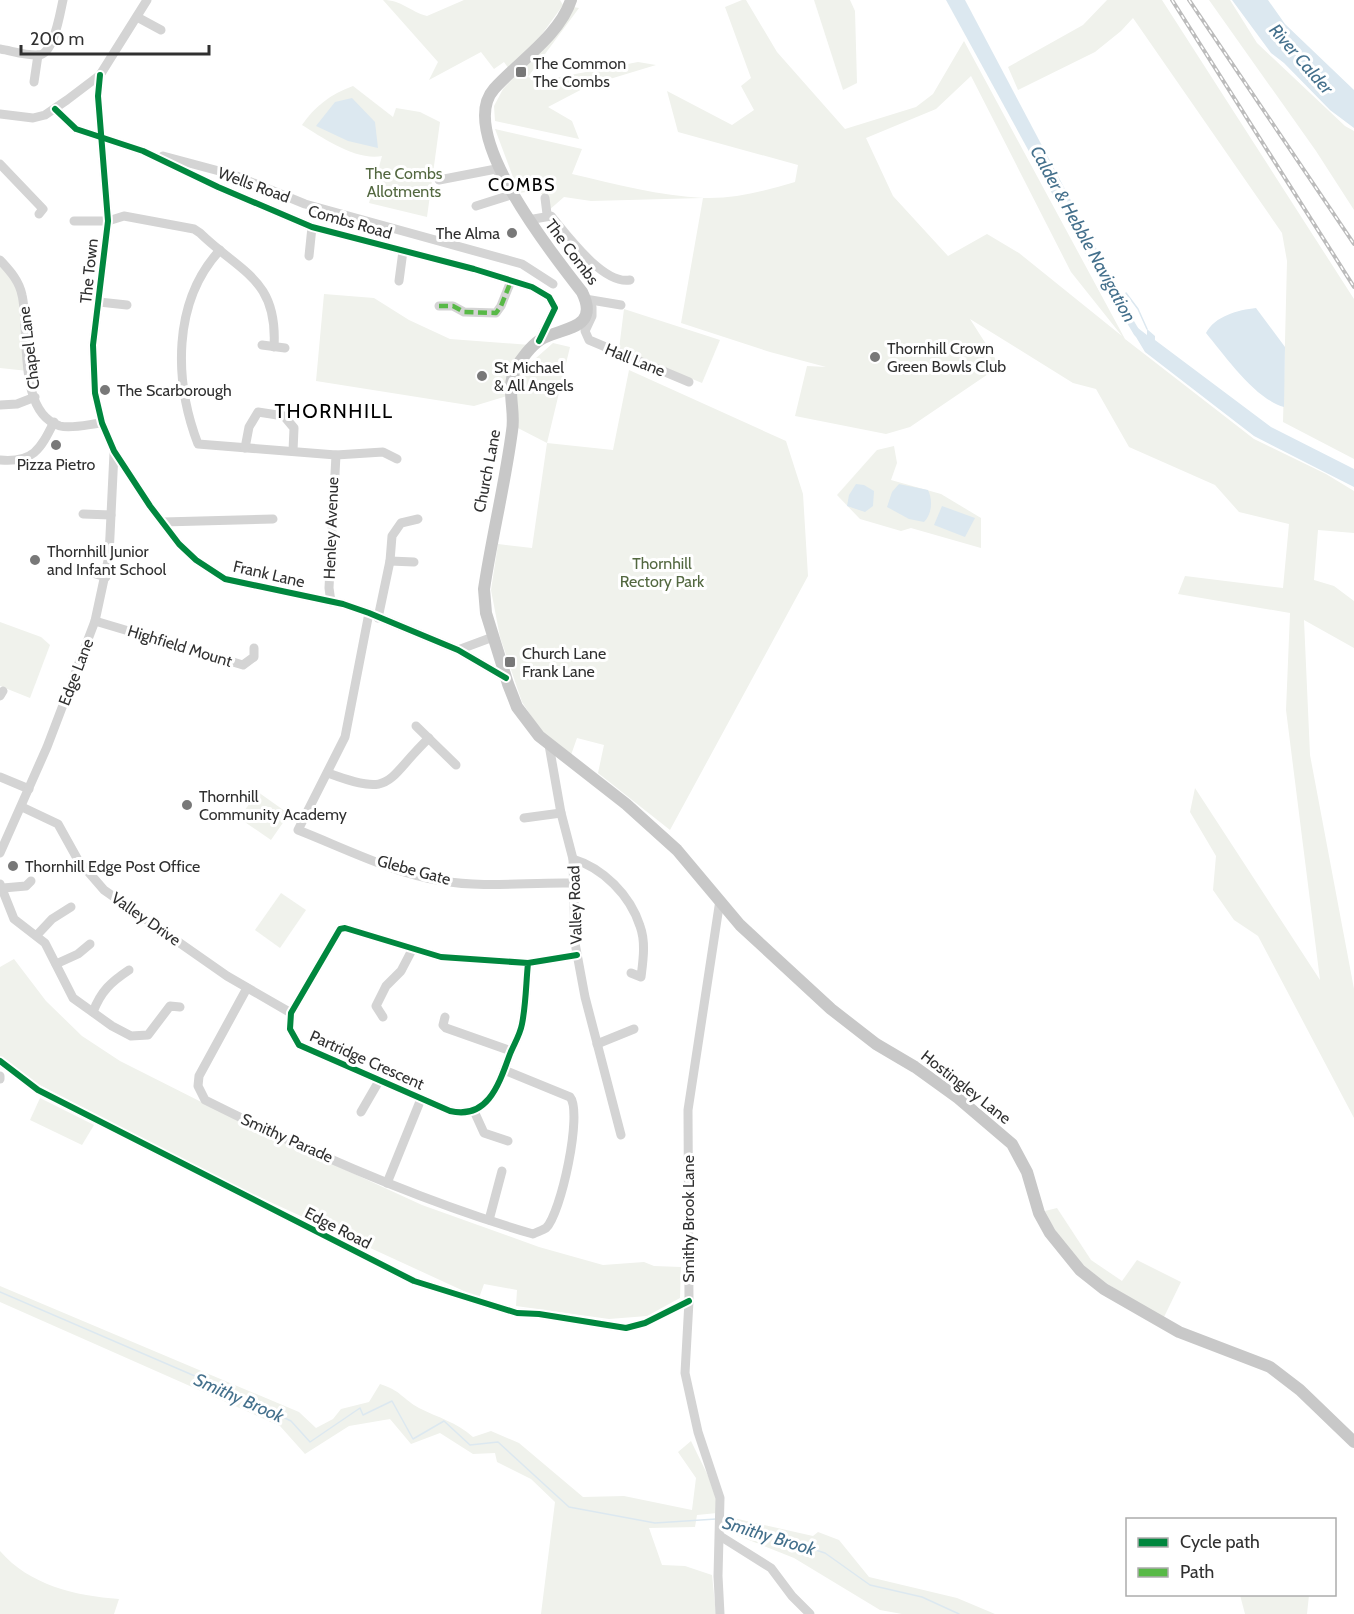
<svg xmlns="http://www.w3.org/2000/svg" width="1354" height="1614" font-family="Cabin,sans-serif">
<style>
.green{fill:#f0f2ec;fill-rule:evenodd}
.water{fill:#dce8f0}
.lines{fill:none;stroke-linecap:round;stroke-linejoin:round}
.stream{stroke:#dce8f0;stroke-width:1.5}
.canal{stroke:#dce8f0;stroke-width:7}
.minor{stroke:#d4d4d4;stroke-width:9}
.major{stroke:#c8c8c8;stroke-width:12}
.rail-casing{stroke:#bcbcbc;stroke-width:4}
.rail{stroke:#fff;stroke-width:1.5;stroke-dasharray:4.5;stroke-linecap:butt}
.quiet{stroke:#58b947;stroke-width:4.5;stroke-dasharray:9 4.5;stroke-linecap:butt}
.cycleway-casing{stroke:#fff;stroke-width:10}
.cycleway{stroke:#00873e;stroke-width:6}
.poi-dot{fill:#787878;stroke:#fff;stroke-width:2}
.labels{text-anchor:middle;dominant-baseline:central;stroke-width:6;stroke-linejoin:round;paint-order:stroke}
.poi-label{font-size:16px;fill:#303030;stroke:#fff;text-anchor:start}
.park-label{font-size:16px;fill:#536840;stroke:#fff}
.street-label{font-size:16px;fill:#303030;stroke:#fff}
.water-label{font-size:18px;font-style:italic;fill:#44708c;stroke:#fff}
.neighbourhood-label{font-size:18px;letter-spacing:1.5px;fill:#000;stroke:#fff}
.quarter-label{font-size:20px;letter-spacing:1.5px;fill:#000;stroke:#fff}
</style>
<rect width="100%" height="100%" fill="#fff"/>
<g class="green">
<path d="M383,0C402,0 409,11 427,16L464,0H560L563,5L535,44L509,69L504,62L494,69L481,52L429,80L438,62Z"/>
<path d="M742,0H746L777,52L845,129L916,107L933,94L964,41L1125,339L1254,439L1326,474L1354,491V533L1318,530L1314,580L1334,586L1354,601V648L1304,620L1310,755L1354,989V1118L1258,936L1234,920L1213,890L1216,856L1190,812L1195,788L1320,980L1286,710L1290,613L1178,594L1185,576L1283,588L1289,524L1239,512L1215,485L1129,447L1096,389L1073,383L970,319L1000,366L910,427L886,434L795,416L807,366L826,367L770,352L681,323L703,198L591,201L564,197L548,211L540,190L519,193L495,129L582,149L572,174C615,184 660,196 704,198C735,199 765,191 795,182L798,165L678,132L667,91L732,125L754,110L741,86L751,78L725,7ZM971,76L1071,272L1122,336L1019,253L987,234L948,256L893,196L866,138L936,109Z"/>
<polygon points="814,0 850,0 855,11 857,83 843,90"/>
<polygon points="1107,0 1162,0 1354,299 1354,459 1283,422 1287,261 1282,233 1133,18 1121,31 1095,52 1018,90 1008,67 1083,25"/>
<polygon points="1209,0 1230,0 1257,43 1345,126 1354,131 1354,210 1316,151"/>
<polygon points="573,7 579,8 528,77 539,81 638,62 656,65 590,85 548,107 572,121 579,139 495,121 494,106 503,89 540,50"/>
<path d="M353,86L393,117L396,108L420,112L440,122L427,217L369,203L382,156C356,161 323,138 302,125C315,106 331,94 353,86Z"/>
<polygon points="0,260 18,284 28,371 0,368"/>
<polygon points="324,294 374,298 409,320 450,339 530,345 507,396 474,406 316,381"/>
<polygon points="624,309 720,340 702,383 619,349"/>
<polygon points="553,343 570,347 547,443 613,450 629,370 786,441 803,494 808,576 670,830 598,773 604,745 577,738 571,755 541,731 522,702 500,637 491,590 498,544 532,548 547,443 514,426 518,374"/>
<polygon points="894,446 897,463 891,480 941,494 981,518 981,548 911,528 901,531 860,519 837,495 877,450"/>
<polygon points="0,622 41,637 50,645 30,698 0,686"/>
<polygon points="258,792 289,814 271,840 239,818"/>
<polygon points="281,893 306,910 280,948 255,930"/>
<polygon points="14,959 46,1001 82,1036 120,1061 241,1122 422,1205 539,1247 603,1265 644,1262 654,1266 681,1267 680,1298 647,1316 609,1319 516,1306 517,1290 484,1284 479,1298 229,1183 34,1082 0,1057 0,967"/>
<polygon points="40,1098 94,1125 82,1145 30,1120"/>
<path d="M1057,1208L1091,1260L1122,1281L1137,1260L1181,1282L1164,1317C1110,1287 1073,1269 1045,1211Z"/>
<path d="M0,1286L299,1412L316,1428L333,1419L341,1409L369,1402L380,1384C400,1390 403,1399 419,1408C439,1418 456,1422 473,1437L491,1431L519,1443L583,1497L624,1496L692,1510L696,1478L678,1452L691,1441L716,1492L717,1513L697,1515L695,1527L649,1528L662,1565L685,1566L712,1575L716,1614H541L555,1502L531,1479L497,1462L495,1453L473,1454L440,1433L411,1444L390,1419L349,1426L305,1454L280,1426L0,1302Z"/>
<polygon points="729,1517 813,1536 818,1532 839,1540 869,1577 957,1598 995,1614 902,1614 880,1610 794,1558 729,1532"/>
<path d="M0,1551C29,1585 76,1596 119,1599L114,1614H309H0Z"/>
<polygon points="1240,1595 1309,1595 1307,1614 1245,1614"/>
</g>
<g class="water">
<polygon points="946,0 965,0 1122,297 1124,307 1121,309 1111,301"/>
<polygon points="1232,0 1268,0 1285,24 1354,90 1354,128 1330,110 1284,63 1271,53"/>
<polygon points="352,98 375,122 378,148 348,141 316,126 335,102"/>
<path d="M1256,308L1285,347L1284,407C1255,399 1225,356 1206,333C1215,316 1238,310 1256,308Z"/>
<polygon points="1134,325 1147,335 1147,329 1155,336 1155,340 1271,427 1354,469 1354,487 1254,436 1145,352 1130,327"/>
<polygon points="856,484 864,485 874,491 873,506 865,512 847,506 849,495"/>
<path d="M899,484L928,490C933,500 932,514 924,522L909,519L887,507L892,492Z"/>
<polygon points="942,506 975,518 965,537 934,525"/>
</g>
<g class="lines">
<g class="stream">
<polyline points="1126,293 1138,309 1147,329"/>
<polyline points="0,1292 225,1389 291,1421 310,1442 360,1408 363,1415 392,1401 413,1439 444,1421 470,1445 498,1442 569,1507 655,1523 716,1519"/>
<polyline points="724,1521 825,1553 870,1585 922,1597 959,1614"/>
</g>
<polyline class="canal" points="1118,301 1137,333"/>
<g class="minor">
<polyline points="137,17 161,30"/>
<path d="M0,49C12,51 27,56 39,55C54,54 60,13 63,0"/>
<polyline points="100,75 98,96 108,221 93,345 95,393 102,423 114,451 150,506 179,544 196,560 225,579 343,604 369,613 458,650 506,678"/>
<polyline points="34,82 38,55"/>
<polyline points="55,109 76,129 143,151 218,187 312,227 474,269 532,287 549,297 555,308 539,340"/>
<polyline points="0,114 33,118 45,115 67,100 100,75 147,0"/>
<polyline points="163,156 234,175 305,204 522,264 553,284"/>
<polyline points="0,164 43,209 39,214"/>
<polyline points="439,180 496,169 500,175"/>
<polyline points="545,198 547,214"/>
<polyline points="476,206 514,194"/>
<path d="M528,220L551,216C566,234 603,285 630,280"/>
<path d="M74,221H108L124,216L194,229L200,233C241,273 278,279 274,347"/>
<path d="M220,250C172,302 174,381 198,444L336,455"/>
<polyline points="309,256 312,227"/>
<path d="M0,260C9,270 19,280 22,295C30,328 16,413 60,426C72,429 90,424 102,423"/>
<polyline points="399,281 403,251"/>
<polyline points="585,299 621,305"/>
<polyline points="99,302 127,305"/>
<polyline points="439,306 453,306 464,312 496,313 501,306 511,281"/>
<polyline points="592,307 592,316 585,331 589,340 689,382"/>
<polyline points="262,345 285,348"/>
<polyline points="0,405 17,404 35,397"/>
<polyline points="245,448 249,427 258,412 284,416 294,428 293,451"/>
<path d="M0,460C33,463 40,450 54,422"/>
<polyline points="83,514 111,515"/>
<polyline points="163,522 273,519"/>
<polyline points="390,561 414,562"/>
<polyline points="71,567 106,577"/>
<polyline points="331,602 329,588 336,455 383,452 397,459"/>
<path d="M369,613L345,737L298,830C344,848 393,873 442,881C485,888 529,882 572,883"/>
<polyline points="378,618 390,561 392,536 401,523 418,519"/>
<polyline points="95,621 243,665 254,657 254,648"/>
<polyline points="458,650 493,637"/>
<polyline points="0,696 3,691"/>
<polyline points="416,726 456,765"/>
<polyline points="549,745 561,813 573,859 575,943 585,997 621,1135"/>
<path d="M328,773C395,798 384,781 429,738"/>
<polyline points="0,777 29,789"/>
<polyline points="22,807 58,824 78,860 104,890 227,976 291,1013"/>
<polyline points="524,818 561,813"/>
<polyline points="0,853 47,747 95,621 109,556 114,453"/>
<path d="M573,859C603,868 630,895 640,926C646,942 643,961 641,977L631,973"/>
<polyline points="0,884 14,919 45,943 73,998 112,1026 131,1036 148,1035 170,1006 180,1007"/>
<polyline points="3,888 26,886 31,881"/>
<polyline points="720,900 688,1110 689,1301 685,1373 698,1432 720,1498 718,1576 720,1614"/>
<polyline points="37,935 52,919 71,907"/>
<path d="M528,963C526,983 526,1004 522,1024C520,1035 514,1044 510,1054C499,1084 488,1120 450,1111L299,1045L290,1029L291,1013L340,929L345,928L441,957L528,963L577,955"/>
<polyline points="56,964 78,954 90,944"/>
<path d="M247,988L199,1076L198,1086L205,1100C311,1153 420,1201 533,1234C537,1232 543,1230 546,1228C561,1214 583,1112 570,1097L504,1070"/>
<path d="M93,1012C101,991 111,982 129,970"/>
<polyline points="383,1017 376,1006 386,986 401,971 412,950"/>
<polyline points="445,1017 443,1025 446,1028 511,1051"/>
<polyline points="597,1044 634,1029"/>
<polyline points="0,1061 38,1090 414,1281 517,1313 539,1314 626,1328 645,1323 689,1301"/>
<polyline points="0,1076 0,1079"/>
<polyline points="474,1111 484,1133 508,1141"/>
<polyline points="361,1112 379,1081"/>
<polyline points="387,1183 421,1099"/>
<polyline points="489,1220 502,1171"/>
<polyline points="720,1536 771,1568 792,1596 810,1614"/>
</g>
<path class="major" d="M571,0C560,35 517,63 494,89C455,133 554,256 582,292C601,331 560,327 540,340C531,346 521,359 516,368C505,388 516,410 512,431C505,484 492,536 484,589L486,613L508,684L517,707L539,736L626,804L677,850L740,925L831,1009L876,1044L915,1067L958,1098L1012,1144L1027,1172L1039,1213L1050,1233L1080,1270L1104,1289L1179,1332L1270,1367L1300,1390L1354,1442"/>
<g class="rail-casing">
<g id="rail">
<polyline points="1172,0 1354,287"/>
<polyline points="1189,0 1354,244"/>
</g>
</g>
<use href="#rail" class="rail"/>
<polyline class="quiet" points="439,306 453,306 464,312 496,313 501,306 511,281"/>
<g class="cycleway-casing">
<g id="cycleway">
<polyline points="100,75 98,96 108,221 93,345 95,393 102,423 114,451 150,506 179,544 196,560 225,579 343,604 369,613 458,650 506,678"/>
<polyline points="55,109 76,129 143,151 218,187 312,227 474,269 532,287 549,297 555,308 539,341"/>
<path d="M528,963C526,983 526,1004 522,1024C520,1035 514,1044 510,1054C499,1084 488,1120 450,1111L299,1045L290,1029L291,1013L340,929L345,928L441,957L528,963L577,955"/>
<polyline points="0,1061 38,1090 414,1281 517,1313 539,1314 626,1328 645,1323 689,1301"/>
</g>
</g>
<use href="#cycleway" class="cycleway"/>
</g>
<g class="poi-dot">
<rect x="515" y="66" width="12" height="12" rx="3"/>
<circle cx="512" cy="233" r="6"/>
<circle cx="875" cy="357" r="6"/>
<circle cx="482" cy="376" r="6"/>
<circle cx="105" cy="390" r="6"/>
<circle cx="56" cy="445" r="6"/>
<circle cx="35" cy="560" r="6"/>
<rect x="504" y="656" width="12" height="12" rx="3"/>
<circle cx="187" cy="805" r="6"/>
<circle cx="13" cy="866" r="6"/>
</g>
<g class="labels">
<g class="poi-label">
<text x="533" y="63">The Common<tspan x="533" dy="18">The Combs</tspan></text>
<text x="500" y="233" text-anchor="end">The Alma</text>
<text x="887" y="348">Thornhill Crown<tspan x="887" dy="18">Green Bowls Club</tspan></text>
<text x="494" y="367">St Michael<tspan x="494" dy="18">&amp; All Angels</tspan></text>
<text x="117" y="390">The Scarborough</text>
<text x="56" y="464" text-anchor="middle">Pizza Pietro</text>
<text x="47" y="551">Thornhill Junior<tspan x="47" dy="18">and Infant School</tspan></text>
<text x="522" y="653">Church Lane<tspan x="522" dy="18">Frank Lane</tspan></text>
<text x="199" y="796">Thornhill<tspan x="199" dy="18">Community Academy</tspan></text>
<text x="25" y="866">Thornhill Edge Post Office</text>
</g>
<g class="park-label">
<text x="404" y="173">The Combs<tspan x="404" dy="18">Allotments</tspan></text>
<text x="662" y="563">Thornhill<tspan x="662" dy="18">Rectory Park</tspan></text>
</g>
<g class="street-label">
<text transform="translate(254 185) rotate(20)">Wells Road</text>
<text transform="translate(350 222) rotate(16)">Combs Road</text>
<text transform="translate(572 252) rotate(53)">The Combs</text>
<text transform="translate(89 271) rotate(-84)">The Town</text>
<text transform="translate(29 348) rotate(-97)">Chapel Lane</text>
<text transform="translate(635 360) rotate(22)">Hall Lane</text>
<text transform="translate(487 471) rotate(-79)">Church Lane</text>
<text transform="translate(331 528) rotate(-88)">Henley Avenue</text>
<text transform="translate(269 574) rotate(13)">Frank Lane</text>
<text transform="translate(180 646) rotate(17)">Highfield Mount</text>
<text transform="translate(76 672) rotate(-69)">Edge Lane</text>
<text transform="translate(414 870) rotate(15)">Glebe Gate</text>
<text transform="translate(575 905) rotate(-92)">Valley Road</text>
<text transform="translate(146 919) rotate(35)">Valley Drive</text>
<text transform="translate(367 1060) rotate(24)">Partridge Crescent</text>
<text transform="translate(966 1087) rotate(38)">Hostingley Lane</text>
<text transform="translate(287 1138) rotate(24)">Smithy Parade</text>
<text transform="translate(688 1219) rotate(-90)">Smithy Brook Lane</text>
<text transform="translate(338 1228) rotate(27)">Edge Road</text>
</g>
<g class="water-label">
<text transform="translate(1301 59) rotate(49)">River Calder</text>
<text transform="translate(1083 234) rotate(61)">Calder &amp; Hebble Navigation</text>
<text transform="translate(239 1398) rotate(24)">Smithy Brook</text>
<text transform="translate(769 1536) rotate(17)">Smithy Brook</text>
</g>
<g class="neighbourhood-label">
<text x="522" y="185">COMBS</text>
</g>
<g class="quarter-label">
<text x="334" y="411">THORNHILL</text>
</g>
</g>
<rect x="1126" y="1518" width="210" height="78" fill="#ffffff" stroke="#acacac" stroke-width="1.5"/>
<rect x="1138" y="1538" width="30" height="9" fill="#00873e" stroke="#acacac" stroke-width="1.5"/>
<text x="1180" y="1548" font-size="18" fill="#303030">Cycle path</text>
<rect x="1138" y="1568" width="30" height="9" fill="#58b947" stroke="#acacac" stroke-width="1.5"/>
<text x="1180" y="1578" font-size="18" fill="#303030">Path</text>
<path d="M21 45v9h188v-9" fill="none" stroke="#303030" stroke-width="3"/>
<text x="30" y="45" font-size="18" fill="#303030" stroke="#ffffff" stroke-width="4.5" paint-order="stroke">200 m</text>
</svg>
